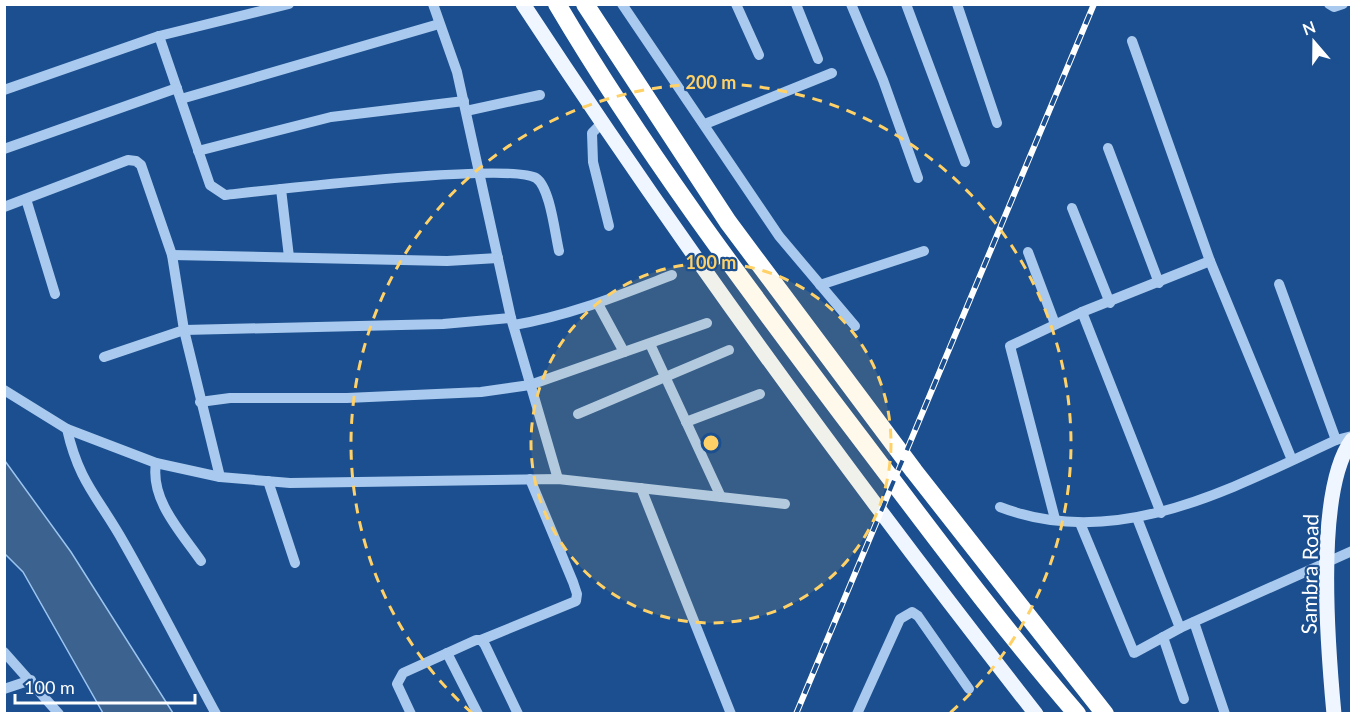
<svg xmlns="http://www.w3.org/2000/svg" width="1356" height="718" font-family="Lato,sans-serif">
<style>
.water{fill:#3c6290;stroke:#9cc4f0;stroke-width:1.5}
.lines{fill:none;stroke-linecap:round;stroke-linejoin:round}
.minor{stroke:#a9c9ee;stroke-width:10}
.major{stroke:#f0f6ff;stroke-width:15}
.highway{stroke:#fff;stroke-width:18}
.rail-casing{stroke:#fff;stroke-width:6}
.rail{stroke:#1b4f8f;stroke-width:4;stroke-dasharray:11;stroke-linecap:butt}
.ring{fill:none;stroke:#ffd166;stroke-width:3;stroke-dasharray:10 8}
.labels{text-anchor:middle;dominant-baseline:central;stroke-width:4.5;stroke-linejoin:round;paint-order:stroke}
.street-label{font-size:21px;fill:#fff;stroke:#1b4f8f}
.centre{fill:#ffd166;stroke:#1b4f8f;stroke-width:3}
.ring-label{font-size:18px;text-anchor:middle;font-weight:bold;fill:#ffd166;stroke:#1b4f8f;stroke-width:4.5;stroke-linejoin:round;paint-order:stroke}
</style>
<rect width="100%" height="100%" fill="#1b4f8f"/>
<polygon class="water" points="5,461 71,552 173,713 103,713 23,572 5,554"/>
<g class="lines">
<g class="minor">
<polyline points="433,4 457,72 511,318 558,479"/>
<polyline points="622,4 779,236 855,326"/>
<polyline points="736,4 759,55"/>
<polyline points="796,4 818,59"/>
<polyline points="851,4 883,80 918,178"/>
<polyline points="906,4 965,162"/>
<polyline points="957,4 997,123"/>
<polyline points="1329,4 1334,7 1343,4"/>
<path d="M159,36L210,185L225,195C271,190 510,162 536,178C550,187 555,234 559,251"/>
<polyline points="1132,41 1210,261 1292,460"/>
<polyline points="4,90 159,36 289,4"/>
<polyline points="181,99 439,24"/>
<polyline points="466,111 540,95"/>
<polyline points="601,124 592,133 593,162 609,226"/>
<polyline points="705,124 832,73"/>
<polyline points="1108,148 1159,283"/>
<polyline points="4,149 177,88"/>
<polyline points="198,151 331,117 464,101"/>
<polyline points="281,189 289,257"/>
<polyline points="26,199 55,294"/>
<polyline points="4,207 128,160 136,161 141,165 172,255 184,330 220,477"/>
<polyline points="1072,208 1110,303"/>
<polyline points="1028,252 1055,324"/>
<polyline points="172,255 447,261 498,258"/>
<polyline points="1279,284 1336,440"/>
<polyline points="820,285 924,251"/>
<polyline points="598,304 624,352"/>
<polyline points="1082,312 1161,513"/>
<path d="M514,325C569,316 620,295 672,275"/>
<polyline points="650,344 721,497"/>
<polyline points="104,357 184,330 443,324 511,318"/>
<polyline points="4,390 67,429 156,463 220,477 290,483 558,479 785,504"/>
<polyline points="200,402 230,398 347,398 481,392 530,385 707,323"/>
<polyline points="578,414 729,350"/>
<polyline points="686,422 760,394"/>
<path d="M67,429C79,483 99,498 124,543C156,599 185,657 216,714"/>
<path d="M156,463C150,500 181,532 201,561"/>
<polyline points="268,481 295,563"/>
<polyline points="641,488 731,714"/>
<path d="M1000,507C1117,552 1232,488 1336,440L1352,436"/>
<polyline points="1137,518 1180,628"/>
<polyline points="1055,519 1010,346 1082,312 1210,261"/>
<polyline points="1080,523 1134,653 1180,628 1352,551"/>
<polyline points="1194,622 1225,714"/>
<polyline points="1163,637 1184,699"/>
<polyline points="481,640 576,601 577,594 573,582 530,479"/>
<polyline points="4,652 59,714"/>
<polyline points="447,653 478,714"/>
<polyline points="4,689 31,680"/>
<polyline points="411,714 397,684 403,673 476,640 481,640 485,645 518,714"/>
<polyline points="857,714 900,619 912,612 918,616 969,689"/>
</g>
<g class="major">
<path d="M523,4C683,248 856,484 1036,714"/>
<path d="M1334,714C1328,650 1314,491 1352,440"/>
</g>
<g class="highway">
<path d="M557,4C642,148 742,281 842,414C919,515 994,618 1077,714"/>
<polyline points="585,4 728,222 914,471 1105,714"/>
</g>
<g class="rail-casing">
<polyline id="rail" points="796,714 1094,4"/>
</g>
<use href="#rail" class="rail"/>
</g>
<circle cx="711" cy="443" r="180" fill="#ffd166" fill-opacity=".12"/>
<g class="ring">
<circle cx="711" cy="443" r="180"/>
<path d="M472 713A360 360 0 1 1 950 713"/>
</g>
<g class="labels">
<g class="street-label">
<text transform="translate(1309 574) rotate(-89)">Sambra Road</text>
</g>
</g>
<circle cx="711" cy="443" r="9" class="centre"/>
<g class="ring-label">
<text x="711" y="89">200 m</text>
<text x="711" y="269">100 m</text>
</g>
<rect width="1356" height="718" fill="none" stroke="#ffffff" stroke-width="12"/>
<g transform="translate(1314 42) rotate(340)" stroke="#1b4f8f" stroke-width="4.5" paint-order="stroke">
<path d="M0-4.5L10 22L0 15L-10 22Z" fill="#ffffff"/>
<text y="-9" font-size="16" font-weight="bold" text-anchor="middle" fill="#ffffff">N</text>
</g>
<path d="M15 694v9h180v-9" fill="none" stroke="#ffffff" stroke-width="3"/>
<text x="24" y="694" font-size="18" fill="#ffffff" stroke="#1b4f8f" stroke-width="4.5" paint-order="stroke">100 m</text>
</svg>
